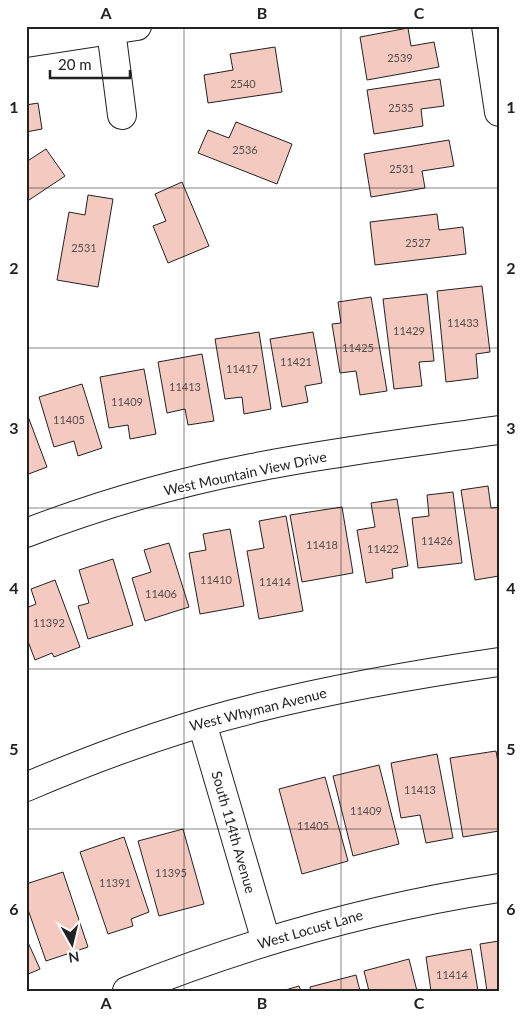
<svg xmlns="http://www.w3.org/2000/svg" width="525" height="1017" font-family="Lato,sans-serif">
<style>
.building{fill:#f3c9c0;stroke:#222}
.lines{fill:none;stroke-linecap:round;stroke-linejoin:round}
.minor-casing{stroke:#222;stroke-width:30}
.minor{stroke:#fff;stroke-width:28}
.grid{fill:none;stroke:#222;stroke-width:1;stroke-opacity:0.55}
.labels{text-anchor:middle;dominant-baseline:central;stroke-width:4;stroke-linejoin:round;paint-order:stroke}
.number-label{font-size:11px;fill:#564c4a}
.street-label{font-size:14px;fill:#222;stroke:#fff}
.neatline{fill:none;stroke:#222;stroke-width:2}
.grid-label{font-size:16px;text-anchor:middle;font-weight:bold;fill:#222}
</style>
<rect width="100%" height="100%" fill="#fff"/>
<g class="building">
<polygon points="408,28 411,46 434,42 439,67 367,80 360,37"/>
<polygon points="275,47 282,92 208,103 204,75 233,70 230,54"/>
<polygon points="440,79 444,106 421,109 423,126 374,134 367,90"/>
<polygon points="38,103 42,129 26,132 26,105"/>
<polygon points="236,122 292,144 277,184 198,153 208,130 229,138"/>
<polygon points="449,140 454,166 422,171 425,188 371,197 364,154"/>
<polygon points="46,149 65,176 26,202 26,162"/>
<polygon points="182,182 209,246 168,263 153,226 166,221 155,194"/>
<polygon points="88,195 113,199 98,287 57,280 69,212 85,215"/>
<polygon points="437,214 439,230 463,227 466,254 375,265 370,222"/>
<polygon points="482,286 490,352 476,354 478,378 446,382 437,291"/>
<polygon points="427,294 434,361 419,362 422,386 394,389 383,299"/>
<polygon points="371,297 387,391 360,395 356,371 340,373 332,324 341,323 338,302"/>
<polygon points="259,332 271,409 244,414 242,397 225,399 215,339"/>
<polygon points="313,332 322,383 305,386 308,402 282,407 270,339"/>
<polygon points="202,354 214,421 188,425 185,409 167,413 158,362"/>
<polygon points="144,369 156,434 130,439 128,425 109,428 100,377"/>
<polygon points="82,384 102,448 78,456 74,441 54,447 39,397"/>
<polygon points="26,411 47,467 26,475"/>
<polygon points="488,486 491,508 499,507 499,576 475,580 461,490"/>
<polygon points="453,492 462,563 418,568 412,518 429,516 427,495"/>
<polygon points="397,499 408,566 392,569 393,578 366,583 357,530 375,527 371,503"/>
<polygon points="342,507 353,573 302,582 290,515"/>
<polygon points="286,516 303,611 259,619 247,551 264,548 259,521"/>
<polygon points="230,529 244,606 200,614 189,553 206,550 203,534"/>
<polygon points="169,543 189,607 145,621 132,578 151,572 144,550"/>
<polygon points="113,559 133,625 88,639 78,606 89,603 79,570"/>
<polygon points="55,580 80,647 54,657 52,653 35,660 26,636 26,608 36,604 31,589"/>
<polygon points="496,751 499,768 499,831 463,837 450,758"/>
<polygon points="437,754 453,838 426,843 420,815 401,818 391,763"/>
<polygon points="379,765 399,844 353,856 333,776"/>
<polygon points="325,777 348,861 302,874 279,789"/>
<polygon points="183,829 204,904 159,916 138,841"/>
<polygon points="124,837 149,912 131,919 133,926 108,934 80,852"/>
<polygon points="63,872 88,947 46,961 26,904 26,884"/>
<polygon points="26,938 40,969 26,975"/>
<polygon points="499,941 499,991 487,991 480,944"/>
<polygon points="471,949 478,991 431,991 426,957"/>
<polygon points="409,959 417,991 369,991 364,971"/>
<polygon points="356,975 360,991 311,991 310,987"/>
<polygon points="299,986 301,991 282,991"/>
</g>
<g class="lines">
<g class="minor-casing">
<g id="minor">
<polyline points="486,26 499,112"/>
<polyline points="111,30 122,115"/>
<polyline points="26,43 137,26"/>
<path d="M26,533C99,505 175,483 252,468C333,452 416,442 499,430"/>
<polyline points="202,723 266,941"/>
<path d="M26,787C101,755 178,727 256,708C336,688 417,674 499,662"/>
<path d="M127,991C247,943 371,908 499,888"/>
</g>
</g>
<use href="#minor" class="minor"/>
</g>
<path class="grid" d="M184,26V991M341,26V991M26,188H499M26,348H499M26,508H499M26,669H499M26,829H499"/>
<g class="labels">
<g class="number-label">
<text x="400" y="57">2539</text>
<text x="243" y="83">2540</text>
<text x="401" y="107">2535</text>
<text x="245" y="149">2536</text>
<text x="402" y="168">2531</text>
<text x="418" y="242">2527</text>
<text x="84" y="247">2531</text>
<text x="463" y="322">11433</text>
<text x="409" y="330">11429</text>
<text x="358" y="347">11425</text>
<text x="296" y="361">11421</text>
<text x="242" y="368">11417</text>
<text x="185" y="386">11413</text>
<text x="127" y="401">11409</text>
<text x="69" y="419">11405</text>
<text x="437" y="540">11426</text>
<text x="322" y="544">11418</text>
<text x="383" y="548">11422</text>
<text x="216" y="579">11410</text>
<text x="275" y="581">11414</text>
<text x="161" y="593">11406</text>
<text x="49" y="622">11392</text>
<text x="420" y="789">11413</text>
<text x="366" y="810">11409</text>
<text x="313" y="825">11405</text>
<text x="171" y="872">11395</text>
<text x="115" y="882">11391</text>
<text x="452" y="974">11414</text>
</g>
<g class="street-label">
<text transform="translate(245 473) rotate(-12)">West Mountain View Drive</text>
<text transform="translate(258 709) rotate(-14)">West Whyman Avenue</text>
<text transform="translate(234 832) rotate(74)">South 114th Avenue</text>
<text transform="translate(310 929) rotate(-16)">West Locust Lane</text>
</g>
</g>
<rect width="525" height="1017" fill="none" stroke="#ffffff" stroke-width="55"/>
<g transform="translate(72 944) rotate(172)" stroke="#ffffff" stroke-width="4" paint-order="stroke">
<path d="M0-4L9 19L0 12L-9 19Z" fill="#222222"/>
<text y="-8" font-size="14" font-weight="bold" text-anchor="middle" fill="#222222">N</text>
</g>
<path d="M50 70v8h80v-8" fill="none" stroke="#222222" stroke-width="2.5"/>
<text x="58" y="70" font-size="15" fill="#222222" stroke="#ffffff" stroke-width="4" paint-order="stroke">20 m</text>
<rect x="28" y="28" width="470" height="962" class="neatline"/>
<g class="grid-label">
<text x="106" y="19">A</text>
<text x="262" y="19">B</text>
<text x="419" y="19">C</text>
<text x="14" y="113">1</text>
<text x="511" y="113">1</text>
<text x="14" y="274">2</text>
<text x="511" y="274">2</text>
<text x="14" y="434">3</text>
<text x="511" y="434">3</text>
<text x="14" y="594">4</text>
<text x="511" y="594">4</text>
<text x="14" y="755">5</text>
<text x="511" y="755">5</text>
<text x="14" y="915">6</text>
<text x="511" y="915">6</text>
<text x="106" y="1009">A</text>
<text x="262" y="1009">B</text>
<text x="419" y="1009">C</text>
</g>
</svg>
